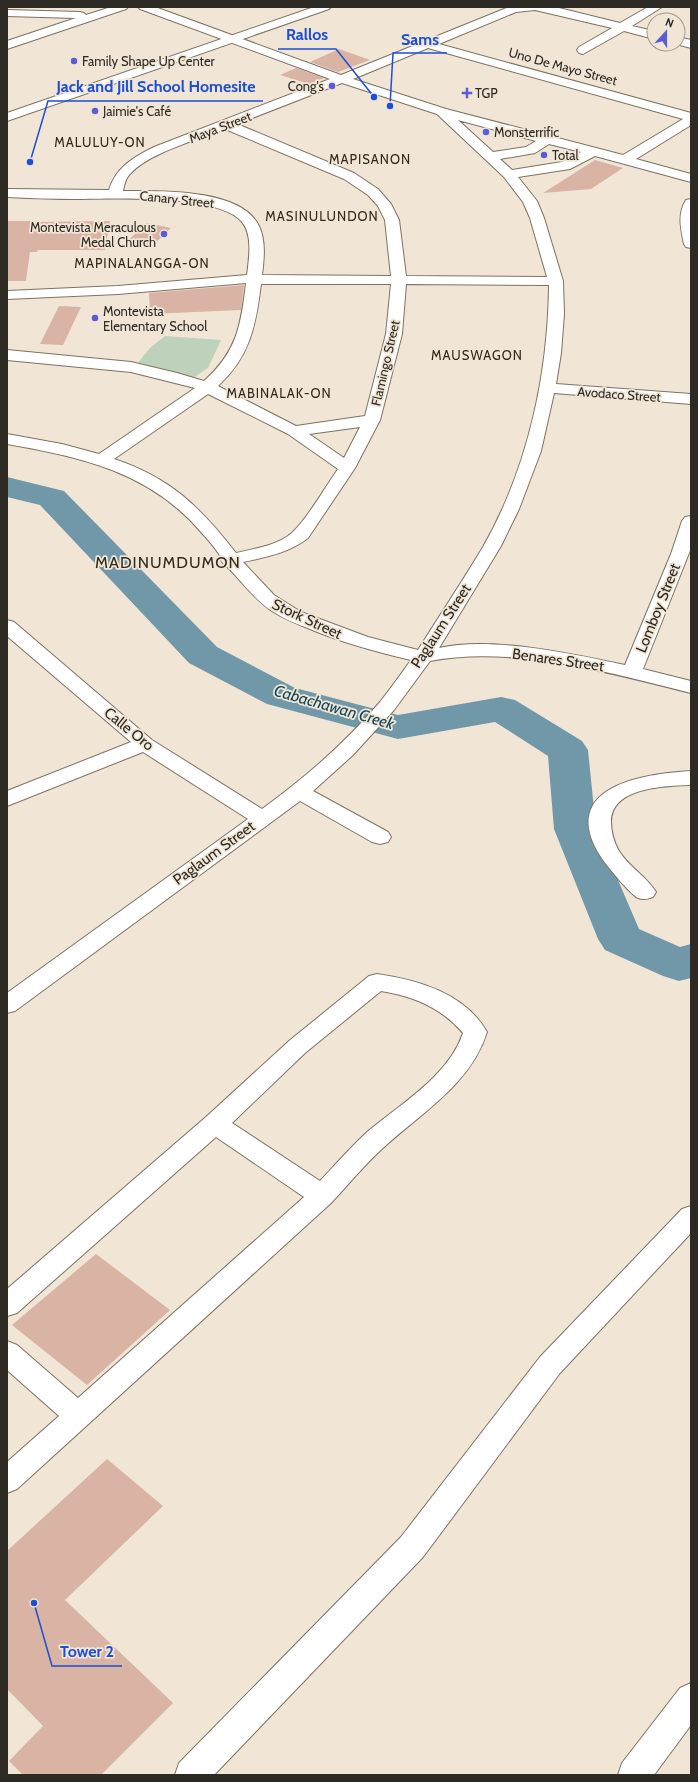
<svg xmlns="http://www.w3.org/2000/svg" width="698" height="1782" font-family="Cabin,sans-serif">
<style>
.green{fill:#bed1bb}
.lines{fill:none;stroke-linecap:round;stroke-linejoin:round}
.river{fill:#7198a8;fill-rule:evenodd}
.building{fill:#d9b3a4}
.minor-casing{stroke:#7c7263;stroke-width:2}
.major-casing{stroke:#7c7263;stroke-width:2}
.minor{fill:#fff;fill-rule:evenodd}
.major{fill:#fff;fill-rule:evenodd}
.poi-dot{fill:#5a5cd3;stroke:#f1e6d6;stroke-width:1.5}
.labels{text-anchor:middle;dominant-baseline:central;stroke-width:3.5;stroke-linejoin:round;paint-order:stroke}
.far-poi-label{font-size:13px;fill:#2d2923;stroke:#f1e6d6;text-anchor:start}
.far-street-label{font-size:13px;fill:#2d2923;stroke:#f1e6d6}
.far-neighbourhood-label{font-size:13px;letter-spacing:1px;fill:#31291c;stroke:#f1e6d6}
.street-label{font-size:15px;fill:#2d2923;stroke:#f1e6d6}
.neighbourhood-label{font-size:16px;letter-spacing:1px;fill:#31291c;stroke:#f1e6d6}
.water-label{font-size:16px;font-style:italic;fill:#0f4759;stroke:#f1e6d6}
.leader{fill:none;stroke:#1d4ed8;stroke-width:1.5}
.callout-dot{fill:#1d4ed8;stroke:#f1e6d6;stroke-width:1.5}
.callout-label{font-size:16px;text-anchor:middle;font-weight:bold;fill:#1d4ed8;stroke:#f1e6d6;stroke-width:3.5;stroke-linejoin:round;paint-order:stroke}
</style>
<rect width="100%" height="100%" fill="#f1e6d6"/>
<polygon class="green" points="165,336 221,340 208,368 193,378 137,364 150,348"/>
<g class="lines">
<polygon class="river" points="7,477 64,491 217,647 295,688 398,715 501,697 515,700 582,741 588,750 596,829 639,929 680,947 691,944 691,978 679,981 663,976 605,950 598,939 554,829 548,756 495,722 398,739 267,704 189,663 40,505 7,497"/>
</g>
<g class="building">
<polygon points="339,49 370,60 338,72 310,62"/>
<polygon points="296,68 324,78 309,84 280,75"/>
<polygon points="595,160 623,168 591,189 543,193"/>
<polygon points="7,221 32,221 31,222 110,221 105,250 38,250 37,252 30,252 26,281 7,281"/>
<polygon points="147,223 171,228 150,248 125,243"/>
<polygon points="244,285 241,310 150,314 149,293"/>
<polygon points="59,306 81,307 63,345 40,344"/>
<polygon points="96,1254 170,1310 87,1385 12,1325"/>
<polygon points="107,1459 163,1506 65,1600 173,1703 101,1775 23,1775 9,1761 43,1726 7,1689 7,1551"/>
</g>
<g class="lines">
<g class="minor-casing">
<g id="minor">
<polygon points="111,7 128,7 126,9 7,49 7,41 76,18 7,16 7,10 80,12 84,13 86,15"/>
<path d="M138,7H155L341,75L509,7H555L620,23L648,7H662L632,26L654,31V39L624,31L583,54L579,53L577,50L579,47L612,28L535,10L516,12L439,44L691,113V125L636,159L691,174V182L595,156L570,169L518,177L537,201L544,218L563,281L564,314L561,353L556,384L691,394V404L554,393L541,451L519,509L501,546L439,648C490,636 574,654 625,665L671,554L682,521L685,517L691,516V548L643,669L691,681V693C611,673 512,645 430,661L394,710L353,755L313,791L388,832L391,837L388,842L380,844L372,842L300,801L15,1011L7,1013V993L248,819L143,752L7,806V791L131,742L7,636V620L14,622L152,740L262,809C305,778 346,742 380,702C391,688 401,674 411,660C377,652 343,643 310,629C297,624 284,619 272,611C252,598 240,578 223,563C220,560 222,561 221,558C217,549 207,539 201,532C150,472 81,457 7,444V434L62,444L99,454L195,388L131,372L7,360V350L131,362L177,373L204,381C237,352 241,325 246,283L118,294L7,299V291L118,286L247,275C249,259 253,235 242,222C218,193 110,199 74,199C51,199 29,198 7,197V189L109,190C116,167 134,157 154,147L330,79L140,9ZM428,48L683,119L623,155L446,109L353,79ZM342,83L437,114L504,177L523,202L530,218L547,277L406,276L399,220L391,204L378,189L354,173L237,124ZM458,120L536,141L526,147L493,152ZM225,129L344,179L368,195L378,206L385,220L391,276L262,275C264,259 266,241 259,226C241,188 159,191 123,191C124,185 126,178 130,174C148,153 200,139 225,129ZM549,144L581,152L562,162L512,170L500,159L535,153ZM261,284H391L386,334L365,416L296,426L218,386C250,357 256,325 261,284ZM406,284L549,285C548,375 528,468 483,547C462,582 440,615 418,650L368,637L301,612L274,595L243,562C266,557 289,553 308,538L355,468L380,420L402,334ZM208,394L288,434L338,469C326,486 303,526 288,536C273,546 254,549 236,553C200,507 171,478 114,459ZM360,427L344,458L309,434Z"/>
<polygon points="678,37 691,40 691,48 676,44 678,44"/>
<path d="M691,199V248L686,247L684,244C681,229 677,214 686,200Z"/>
<path d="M691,771V785C665,786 611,787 611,822C611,831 614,843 619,851C629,867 646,876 656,892L653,897C648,899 643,900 638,898C629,893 607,866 601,857C557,787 641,774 691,771Z"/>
<path d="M377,974C418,980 465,993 487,1032C471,1084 421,1113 383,1148C364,1165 348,1185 331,1203L17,1489L7,1493V1462L59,1416L7,1370V1341L17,1345L78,1398L304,1197L216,1137L17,1313L7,1316V1289L206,1117L289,1041L369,976ZM381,991C413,996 442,1008 463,1033C449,1076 399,1105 366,1133C350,1148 335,1165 320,1181L232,1123L305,1053Z"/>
<polygon points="691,1206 691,1233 560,1373 423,1557 214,1775 175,1775 179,1763 401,1537 540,1357 682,1209"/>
<polygon points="691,1683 691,1725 654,1775 618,1775 622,1763 680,1688"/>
</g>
</g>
<g class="major-casing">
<polygon id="major" points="314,7 331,7 329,9 7,121 7,113"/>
</g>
<use href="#minor" class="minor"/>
<use href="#major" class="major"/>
</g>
<g class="poi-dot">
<circle cx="74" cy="61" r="4"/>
<circle cx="332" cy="86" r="4"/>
<path d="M465 87h4v4h4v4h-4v4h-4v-4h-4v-4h4z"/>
<circle cx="95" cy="111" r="4"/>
<circle cx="486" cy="132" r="4"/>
<circle cx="544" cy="155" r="4"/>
<circle cx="164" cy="234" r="4"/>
<circle cx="95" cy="318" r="4"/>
</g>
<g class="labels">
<g class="far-poi-label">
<text x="82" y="61">Family Shape Up Center</text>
<text x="324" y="86" text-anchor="end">Cong's</text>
<text x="475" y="93">TGP</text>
<text x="103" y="111">Jaimie's Café</text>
<text x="494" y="132">Monsterrific</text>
<text x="552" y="155">Total</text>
<text x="156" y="227" text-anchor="end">Montevista Meraculous<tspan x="156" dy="15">Medal Church</tspan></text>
<text x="103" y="311">Montevista<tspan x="103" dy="15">Elementary School</tspan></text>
</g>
<g class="far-street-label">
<text transform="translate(563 66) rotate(15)">Uno De Mayo Street</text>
<text transform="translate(220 127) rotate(-21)">Maya Street</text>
<text transform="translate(177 199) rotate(6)">Canary Street</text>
<text transform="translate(385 363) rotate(-77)">Flamingo Street</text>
<text transform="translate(619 394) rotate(4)">Avodaco Street</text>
</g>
<g class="far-neighbourhood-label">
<text x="100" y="142">MALULUY-ON</text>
<text x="370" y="159">MAPISANON</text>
<text x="322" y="216">MASINULUNDON</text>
<text x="142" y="263">MAPINALANGGA-ON</text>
<text x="477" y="355">MAUSWAGON</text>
<text x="279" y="393">MABINALAK-ON</text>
</g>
<g class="street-label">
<text transform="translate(658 608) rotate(-68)">Lomboy Street</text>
<text transform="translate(307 619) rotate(25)">Stork Street</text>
<text transform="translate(441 626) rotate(-57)">Paglaum Street</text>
<text transform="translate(558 660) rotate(8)">Benares Street</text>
<text transform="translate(129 729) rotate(39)">Calle Oro</text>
<text transform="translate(214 853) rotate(-36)">Paglaum Street</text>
</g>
<g class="neighbourhood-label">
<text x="168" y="562">MADINUMDUMON</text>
</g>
<g class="water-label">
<text transform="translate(334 707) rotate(16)">Cabachawan Creek</text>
</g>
</g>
<path class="leader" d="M374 97L336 49H278M390 106L393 53H447M30 162L48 101H263M34 1603L52 1666H122"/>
<g class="callout-dot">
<circle cx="374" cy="97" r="4"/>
<circle cx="390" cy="106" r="4"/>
<circle cx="30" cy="162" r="4"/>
<circle cx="34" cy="1603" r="4"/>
</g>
<g class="callout-label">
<text x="307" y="40">Rallos</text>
<text x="420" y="45">Sams</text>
<text x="156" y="92">Jack and Jill School Homesite</text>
<text x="87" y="1657">Tower 2</text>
</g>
<rect width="698" height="1782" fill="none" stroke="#2d2923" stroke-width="16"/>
<g transform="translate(666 32) rotate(21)"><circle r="19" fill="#f1e6d6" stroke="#a39a8e"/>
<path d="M0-3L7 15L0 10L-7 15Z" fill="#5a5cd3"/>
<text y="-6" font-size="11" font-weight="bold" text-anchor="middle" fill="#2d2923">N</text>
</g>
</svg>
